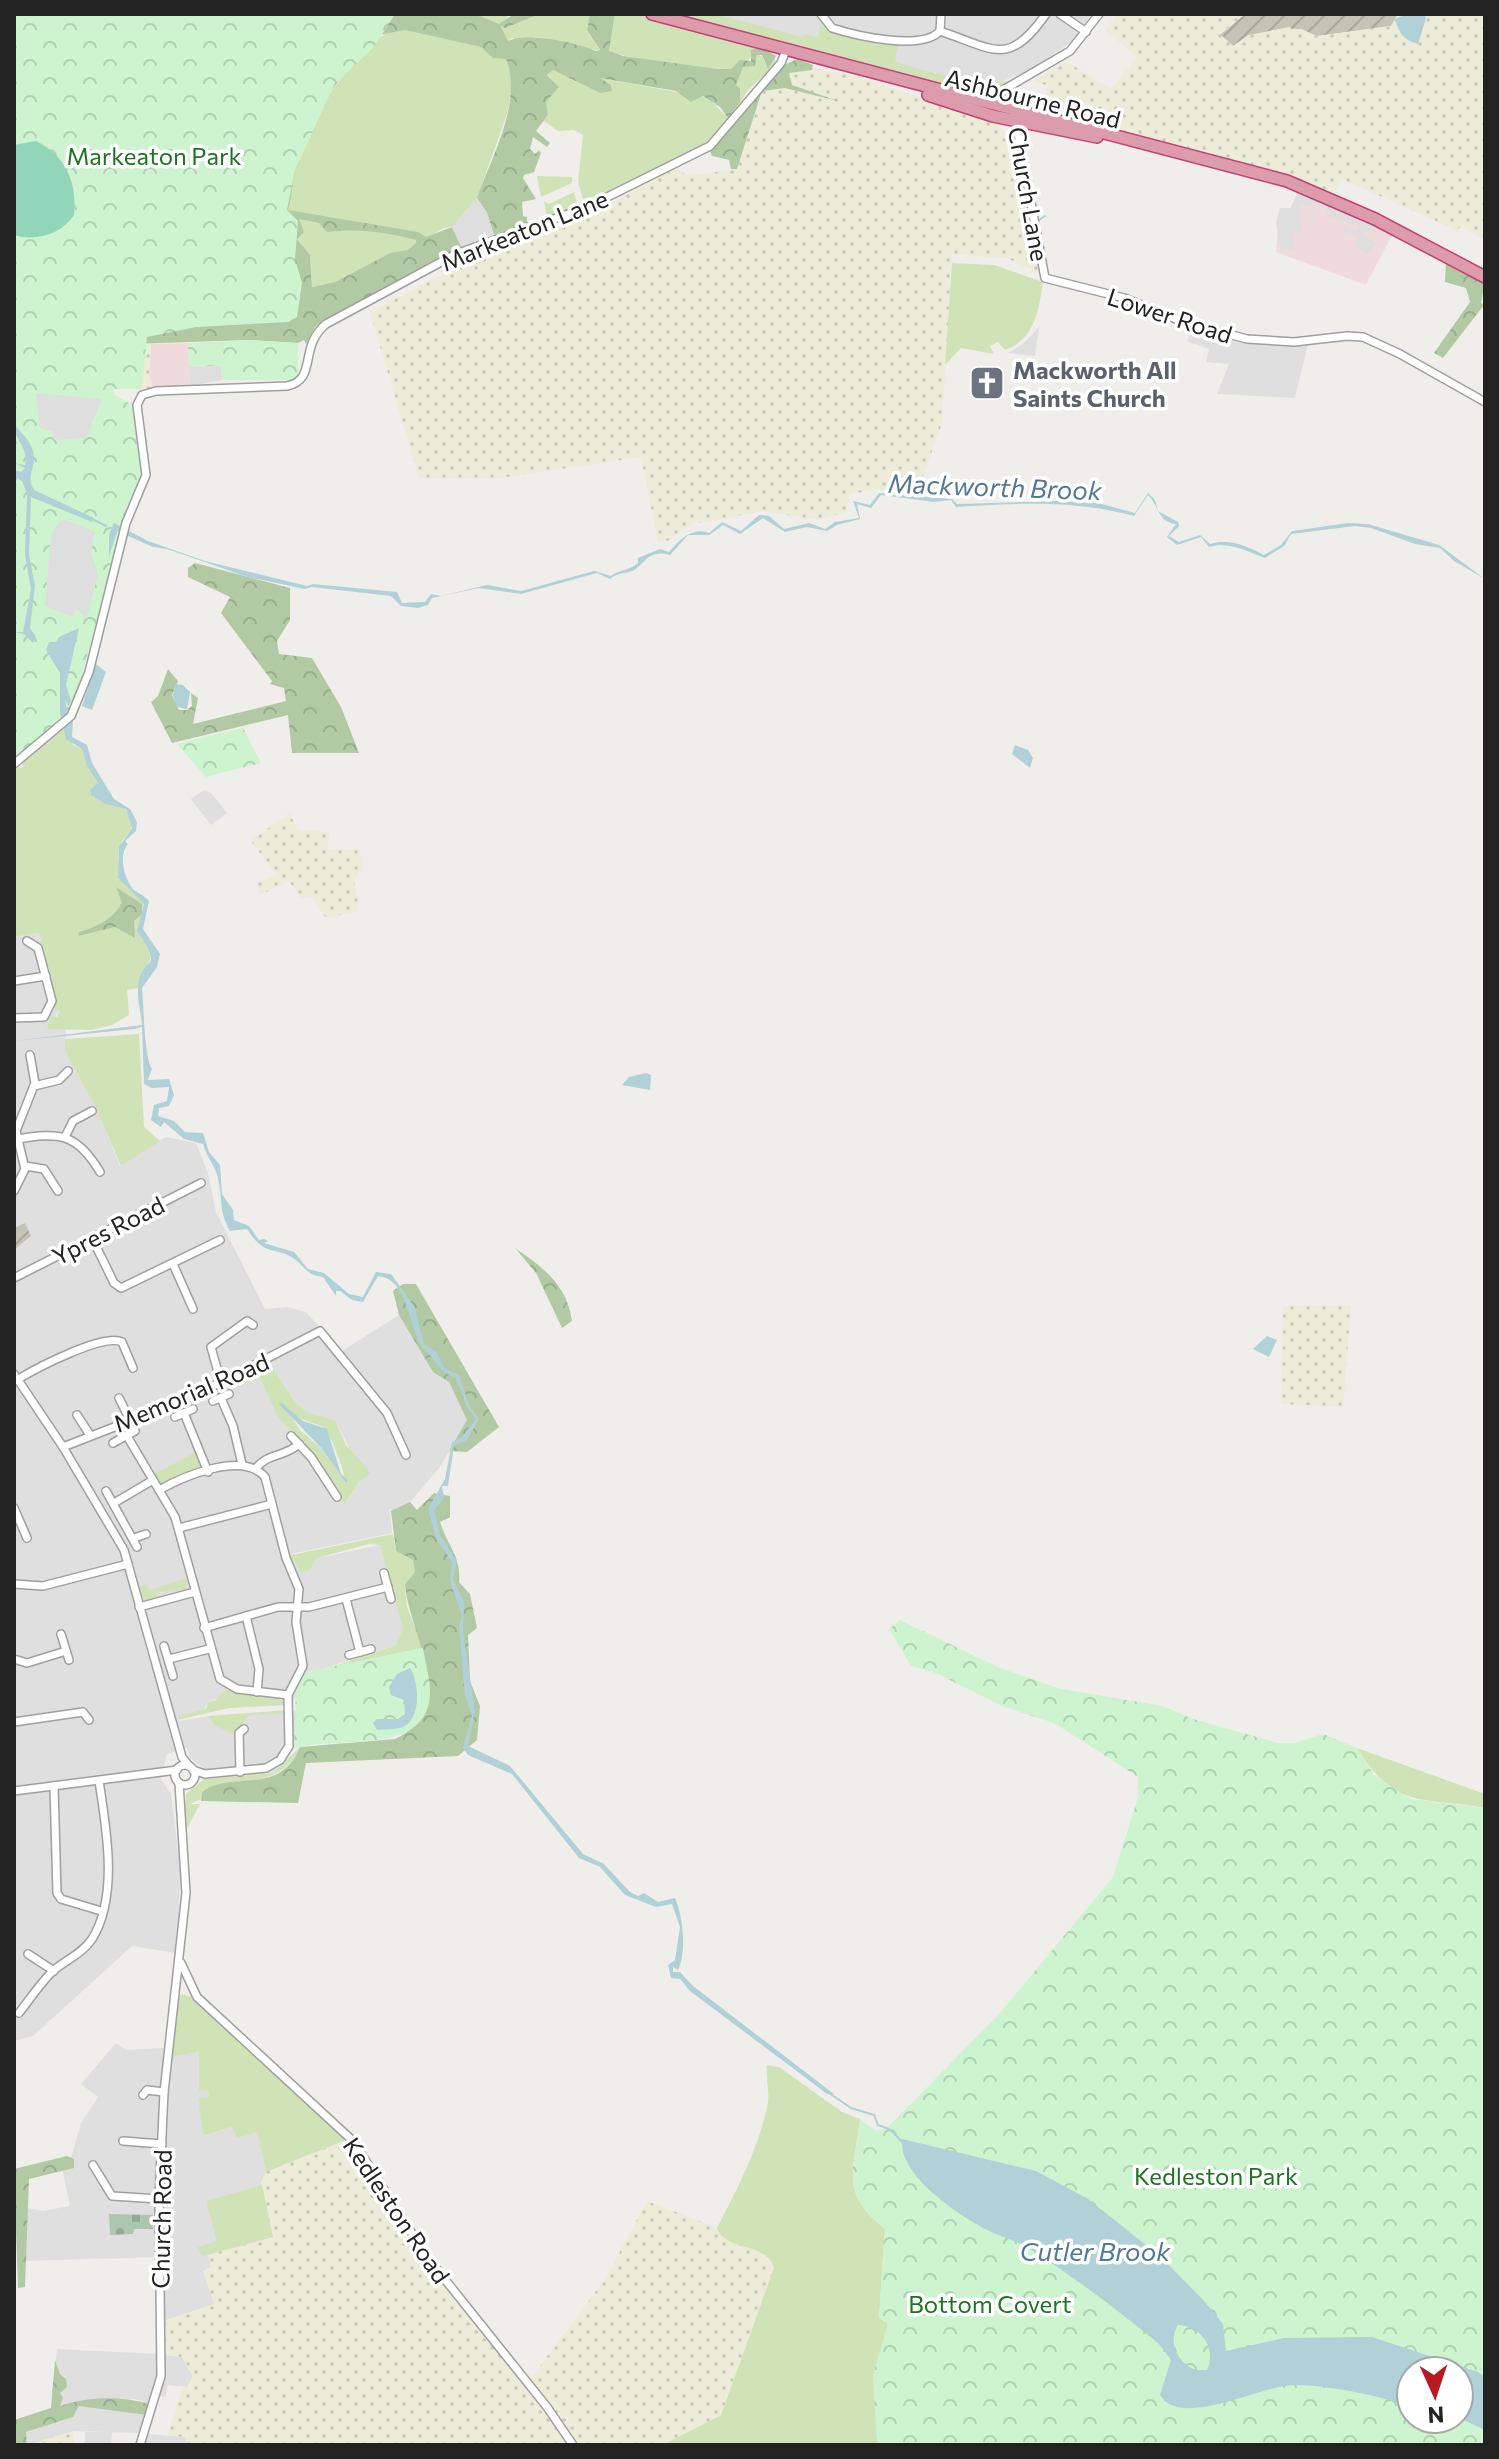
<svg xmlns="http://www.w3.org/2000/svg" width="1499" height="2459" font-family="Commissioner,sans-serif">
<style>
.residential{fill:#dfdfdf;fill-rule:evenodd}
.commercial{fill:#efdbdc}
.construction{fill:url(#construction-furrows)}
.farmland{fill:url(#farmland-dots)}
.grass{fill:#cfe3b7;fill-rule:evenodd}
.forest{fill:url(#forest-crowns);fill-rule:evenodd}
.cemetery{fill:url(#cemetery-stones)}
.park{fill:url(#park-crowns);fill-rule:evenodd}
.pitch{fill:#92d5b8}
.parking{fill:#dedede}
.water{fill:#b0d1d8;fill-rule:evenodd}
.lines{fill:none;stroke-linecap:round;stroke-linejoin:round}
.stream{stroke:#b0d1d8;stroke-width:2}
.minor-casing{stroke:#9f9f9f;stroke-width:10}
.highway-casing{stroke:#c63f73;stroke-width:14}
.minor{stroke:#fff;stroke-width:7}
.highway{stroke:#dd9cab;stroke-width:11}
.labels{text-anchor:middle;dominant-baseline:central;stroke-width:7;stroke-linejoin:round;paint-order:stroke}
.street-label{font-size:24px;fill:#222;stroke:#fff}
.park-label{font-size:24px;fill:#1b741e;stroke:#fff}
.worship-label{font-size:24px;font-weight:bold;fill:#5b616d;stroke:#fff;text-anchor:start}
.water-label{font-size:26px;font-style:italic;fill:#527897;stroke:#fff}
</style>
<defs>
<pattern id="construction-furrows" width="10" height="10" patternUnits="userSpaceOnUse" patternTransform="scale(2)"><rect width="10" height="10" fill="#c4c4b6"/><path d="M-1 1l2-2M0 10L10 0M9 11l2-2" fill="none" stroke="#a8a89c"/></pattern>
<pattern id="farmland-dots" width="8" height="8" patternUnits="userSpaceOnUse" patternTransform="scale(2)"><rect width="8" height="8" fill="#ececd8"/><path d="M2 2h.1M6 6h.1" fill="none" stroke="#cacab9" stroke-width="1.8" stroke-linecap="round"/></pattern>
<pattern id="forest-crowns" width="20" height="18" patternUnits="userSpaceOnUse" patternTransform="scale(2)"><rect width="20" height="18" fill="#b1caa4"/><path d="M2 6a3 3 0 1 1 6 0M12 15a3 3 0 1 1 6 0" fill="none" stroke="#98ad8d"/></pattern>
<pattern id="cemetery-stones" width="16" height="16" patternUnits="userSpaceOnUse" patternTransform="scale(2)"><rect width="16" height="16" fill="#aec6b0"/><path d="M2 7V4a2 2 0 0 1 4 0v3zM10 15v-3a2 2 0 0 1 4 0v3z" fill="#95aa97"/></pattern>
<pattern id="park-crowns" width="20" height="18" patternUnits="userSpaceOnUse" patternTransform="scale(2)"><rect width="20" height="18" fill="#cdf4cf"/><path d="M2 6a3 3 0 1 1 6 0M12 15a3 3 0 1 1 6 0" fill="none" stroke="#b0d1b1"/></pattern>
</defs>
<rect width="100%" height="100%" fill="#f0eeea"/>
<g class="residential">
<polygon points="705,14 1092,14 1071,42 1032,69 984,89"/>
<polygon points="1192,329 1239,343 1308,344 1295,398 1217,394 1229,364 1206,362 1209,349 1187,341"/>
<polygon points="204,790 211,793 227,813 211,825 191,799"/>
<path d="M37,933L44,937L39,944L59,1010L48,1029L66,1028L65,1051L96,1107L120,1166L166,1137L196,1143L208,1173L216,1212L265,1309L287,1307L306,1312L342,1351L399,1315L433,1372L449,1382L468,1420L440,1467L412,1500L397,1511L390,1510L392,1533L291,1554L300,1573L310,1570L317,1558L380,1545L404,1629L396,1645L310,1673L296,1691L297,1699L284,1701L233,1693L208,1702L203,1711L178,1717L179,1721L208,1716L214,1725L238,1730L249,1715L297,1711L294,1748L283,1767L273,1773L204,1779L203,1768L190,1758L187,1748L167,1754L161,1779L171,1794L181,1874L176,1953L132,1946L33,2036L14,2041V937ZM270,1363L295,1402L309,1413L335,1420L351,1451L359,1482L347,1502L309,1451L277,1416L260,1378L230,1385Z"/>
<polygon points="116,2043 126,2050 164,2048 164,2058 199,2052 199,2089 209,2090 208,2099 198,2098 204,2136 232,2127 257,2132 266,2172 261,2182 273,2237 203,2271 215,2304 163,2321 162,2257 21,2261 22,2207 43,2211 70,2206 61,2163 71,2158 81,2123 98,2097 81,2084"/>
<polygon points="57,2349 157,2354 156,2379 150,2404 135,2399 59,2406 52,2392"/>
<polygon points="166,2355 182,2357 193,2377 187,2387 168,2385 165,2397 160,2396"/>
<polygon points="79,2406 94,2407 147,2415 139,2433 74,2431 27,2445 26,2432 73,2417"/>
<polygon points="147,2434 187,2437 186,2445 143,2445"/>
</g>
<g class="commercial">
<polygon points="1299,189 1393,233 1366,285 1276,252 1280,208 1291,208"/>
<polygon points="188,343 190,386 154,388 149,377 151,344"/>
</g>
<g class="construction">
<polygon points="1245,14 1398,14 1391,26 1317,36 1301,29 1249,35 1233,46 1220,35"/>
<polygon points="25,1223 31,1236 14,1250 14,1228"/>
</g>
<g class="farmland">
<polygon points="1117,14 1245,14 1220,34 1233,46 1249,35 1289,27 1317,36 1391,26 1398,14 1485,14 1485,241 1461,225 1458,231 1342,179 1334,194 1224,157 1099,126 1072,115 1042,111 1048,85 1033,82 1067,62 1111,89 1137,57 1105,30"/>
<polygon points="809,67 860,77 999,125 1012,143 1039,273 1007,258 952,254 942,423 915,499 878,489 850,494 846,512 817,520 763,511 692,524 667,541 658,542 641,457 500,478 419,478 370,312 500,245 526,241 585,217 676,168 688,176 737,169 762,91 784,88 786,71"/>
<polygon points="116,344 151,344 149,376 154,388 121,388"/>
<polygon points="289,813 298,830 329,832 328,850 360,849 361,869 354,881 360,911 326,918 310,896 302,899 289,881 260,895 257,883 277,875 251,841"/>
<polygon points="1351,1305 1343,1407 1281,1404 1283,1306"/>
<polygon points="348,2139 425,2257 560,2430 568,2445 186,2445 186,2437 168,2435 182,2388 187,2387 193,2376 182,2357 166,2355 163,2321 214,2304 203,2271 211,2269 208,2255 273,2237 261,2182 266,2172"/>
<polygon points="647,2201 713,2226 728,2240 762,2252 774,2268 721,2415 663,2445 575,2445 529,2381 606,2278"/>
<polygon points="73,2431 74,2445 29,2445"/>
</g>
<g class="grass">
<polygon points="476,14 514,14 506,17 518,23 540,14 590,14 587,30 600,51 536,37 524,41 511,38 508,42 499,24"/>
<path d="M615,14H640L760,47C752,59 744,64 731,69C716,74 627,57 609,52Z"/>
<polygon points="670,14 715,14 803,37 804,34 818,37 821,23 831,30 899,42 895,62 970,83 1013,81 981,94"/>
<path d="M405,30L482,47L506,58L514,79L507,114L477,198L452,227L443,228L408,251L390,253L335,282L312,287L310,255C300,244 289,228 288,212C285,162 332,74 374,47L376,41L386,33Z"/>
<polygon points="757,55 762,56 766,66 775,59 775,65 748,90 737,108 740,102 736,85 743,66 755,66"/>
<polygon points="553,70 600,93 600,78 708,98 728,118 703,146 588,200 583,199 578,182 583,135 574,130 558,131 544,121 548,115 546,102 559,87 547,74"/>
<polygon points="537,176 572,177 572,183 541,197"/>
<polygon points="574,192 578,207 547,218 544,201 549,204"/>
<path d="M952,263L994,265L1043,282C1039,309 1035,340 1005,350L998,342L990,346L994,354L961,348L945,365Z"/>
<path d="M62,728L67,730L73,745L82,749L87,765L98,783L90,790L91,795L105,804L124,808C142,833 123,830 119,850C117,860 121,869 118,877L144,901L138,931C164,959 144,960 138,988L127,990L129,1015L112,1025L91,1030L47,1029L50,1016L57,1017L59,1011L54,1007L49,969L39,944L43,937L37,933L14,937V769L23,767L22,764Z"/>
<polygon points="139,1034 144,1127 160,1141 121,1166 96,1108 65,1051 65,1039"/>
<path d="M270,1363L295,1402L309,1413L335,1420L346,1445L367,1468L370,1473L359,1482L345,1504L309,1451L277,1416L260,1378L232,1389L230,1384ZM282,1403C293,1418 305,1420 321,1426C331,1430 345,1475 346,1483L323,1450L300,1430Z"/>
<polygon points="198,1451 203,1465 201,1470 159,1483 154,1474"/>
<polygon points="393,1534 396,1551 413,1560 415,1572 405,1585 407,1607 423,1648 332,1667 396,1645 403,1629 380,1545 369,1544 317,1558 310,1570 300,1573 291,1555"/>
<polygon points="187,1578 186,1589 156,1592 157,1597 147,1600 141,1596 138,1587 146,1585 150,1590"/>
<polygon points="225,1690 281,1700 287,1705 229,1708 178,1720 178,1716 206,1709 208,1702 216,1700"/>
<polygon points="287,1710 287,1714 249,1715 235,1735 214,1725 208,1716"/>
<path d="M300,1747C284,1787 236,1780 202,1791L201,1799L190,1804H200L183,1836L186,1794L204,1779L273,1773Z"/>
<path d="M1357,1748L1485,1794V1808C1421,1796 1396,1811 1357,1748Z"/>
<polygon points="181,1994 195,1998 348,2139 266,2172 257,2132 237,2138 232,2127 203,2136 198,2098 208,2098 209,2091 199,2090 199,2052 170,2057 176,2003"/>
<path d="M767,2065L779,2067L842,2112L860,2119C854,2172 839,2192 885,2229L879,2318L904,2333L1411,2419H1459L1485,2430V2445H663L721,2415L774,2268C766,2241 725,2252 717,2228C737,2189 760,2146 768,2102C770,2090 765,2078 767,2065Z"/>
<polygon points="262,2185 273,2237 202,2256 198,2247 217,2241 206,2201"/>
</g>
<g class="forest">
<path d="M349,14H476L499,24L514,14H540L505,28L500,25L508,41C526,32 575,42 596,51L600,50L587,30L590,14H615L609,51L623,56L717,69H731L740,60L751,61V50L760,47L776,56L768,69L762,55H757L755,66L743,67L736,85L740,89V102L728,118L720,107L703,96L691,102L676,91L600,78L611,85L612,91L600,93L553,70L547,75L559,87L546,102L548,115L536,131L550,143L547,147L533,137L530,149L535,154L539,150L541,153L534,172L524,175L523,178L536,199L522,202L523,216L527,217V222H537L495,238L487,213L477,198C492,156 523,102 506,59L493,58L481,47L405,30L379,35Z"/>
<path d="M364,43L374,47C333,74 308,127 295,173C291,186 292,199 288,210L418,232L426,237L452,227L462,248L326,319L315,327L306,344L304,340L298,343L248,340L103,345L45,257L288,322L297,316L282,209L323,92ZM299,219L319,223L327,232C358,228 385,232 416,240V243L408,250L390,253L335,282L312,287L310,255L297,239L304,232Z"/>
<polygon points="797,59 813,65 812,70 789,73 792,85 838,101 785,88 762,91 737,169 731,169 729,160 712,156 709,148 784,65"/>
<polygon points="1446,259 1485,283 1481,303 1484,305 1443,358 1434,353 1470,302 1466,288 1445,282"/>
<polygon points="195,563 290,588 290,620 277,641 279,654 312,658 341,707 359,753 292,753 288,715 172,743 151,702 158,696 168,669 178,681 172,695 179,710 187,710 192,706 191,693 198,698 193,724 286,701 284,688 270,684 272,681 221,613 230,597 188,577 188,568"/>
<path d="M116,887L142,904V914L134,921L135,938L115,927L78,936L79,932C97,927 112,920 122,903Z"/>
<path d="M515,1248C544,1268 567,1285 572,1321L562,1328L536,1273Z"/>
<polygon points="403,1284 416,1284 499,1427 467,1452 449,1451 467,1420 449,1382 433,1372 399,1315 393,1291"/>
<path d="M434,1493L450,1496V1517L440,1522C447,1544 462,1559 459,1582L470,1594L477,1628L468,1635L470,1681L480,1706L477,1740L458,1756L306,1763L298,1803L201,1801L202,1792C232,1770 280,1797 300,1747L395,1739C462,1709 409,1635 405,1584L415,1572L413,1560L396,1551L391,1511L410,1502L417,1510Z"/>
<polygon points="67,2156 74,2159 74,2168 29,2179 25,2287 18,2288 14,2169"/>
<path d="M55,2360L60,2374L66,2379L67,2387L60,2393L63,2398L60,2406C89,2396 121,2396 150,2404L147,2415L79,2406L73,2417L26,2432L27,2445H14V2420L51,2408Z"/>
</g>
<polygon class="cemetery" points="109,2214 153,2215 153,2229 134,2229 133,2234 110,2235"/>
<g class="park">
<polygon points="14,14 395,14 374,47 334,85 295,170 287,210 298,221 295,259 302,283 297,317 288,322 196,327 147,337 142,389 113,389 114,394 136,407 143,473 124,520 74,704 69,713 14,761"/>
<polygon points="248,340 298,343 298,376 287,380 222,380 221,366 189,367 188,343"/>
<polygon points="243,728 261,763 206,777 177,744"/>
<path d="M900,1620L1000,1668L1061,1689L1163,1706L1193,1719L1278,1743H1294L1323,1734L1357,1748L1374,1775L1411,1799L1485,1808V2445H877L873,2375L888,2323L879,2318L885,2229C839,2192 854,2172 860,2119L876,2131L885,2129L895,2120L1000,2013L1113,1877L1138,1797V1777L1054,1723L1004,1707L936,1673L911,1666L889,1629ZM1411,2371H1459V2419H1411Z"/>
<path d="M423,1648C425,1662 430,1678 430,1692C430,1757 336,1736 294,1748L296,1691L305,1672Z"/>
</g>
<path class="pitch" d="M36,141C66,156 77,182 74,215C62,234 35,242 14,235V145Z"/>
<g class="parking">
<polygon points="1299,189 1377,224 1374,232 1367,229 1364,235 1376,243 1369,254 1355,247 1358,238 1344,234 1344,225 1357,231 1360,225 1326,216 1326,207 1300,205 1301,231 1294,231 1294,251 1280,248 1276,222 1280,208 1291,208"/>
<polygon points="477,198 487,213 495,238 462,248 452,227"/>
<polygon points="1039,327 1035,356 1008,353 1024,343"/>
<polygon points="221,366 222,380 190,386 189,367"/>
<polygon points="36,393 102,399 86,438 54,440 53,432 40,428"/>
<polygon points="67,520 95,532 91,552 98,574 87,618 76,609 73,617 45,606 51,535 60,521"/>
<polygon points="85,2432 112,2432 111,2445 78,2445 85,2442"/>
</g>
<g class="water">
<path d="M1408,14H1424L1426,18L1418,44C1404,40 1399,34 1395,19Z"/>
<path d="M14,424C22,434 34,444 34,458C34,471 26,477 34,490L94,518L92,522L31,497L29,554L35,586L30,628L36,637L33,643L24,634L14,632H23L31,589L25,555L27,494L22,481L14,477V470L21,472L25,468L14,463L25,465C29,447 14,440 14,424Z"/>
<path d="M879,493L952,499L957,504L1055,501L1098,503L1135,513L1148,493L1155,500L1158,511L1178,522L1179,526L1169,536L1179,542L1200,535L1210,544C1227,538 1249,546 1264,555L1281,545L1292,531L1348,523L1368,524L1439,545L1485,579L1454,561L1440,548L1415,544L1371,528L1355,526L1291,534L1284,546L1265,558C1246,551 1229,541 1209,547L1201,537L1177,545L1167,537L1176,524C1157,522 1159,505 1148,495L1134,516C1075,500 1017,503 956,507L951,500L934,502L881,495L871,508L857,504L860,519L837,525L827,531L807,527L785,532L763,518L740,534L723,525L709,535H688L670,555C645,548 644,569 629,572C621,574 618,573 610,579L597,573L521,594L479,588L432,598L428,605L418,608L401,606L391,596L312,587L305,589L248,577L167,549L153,547L117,531L109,557V535L114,523L148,541L205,561L307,586L313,584L397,592L402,603L425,602L431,594L441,596L487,585L521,591L594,571L611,576C620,569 629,571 638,563V558L660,549L669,552C679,540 692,526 709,533L722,522L741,531L759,515L769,516L784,529L809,523L825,529L835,522L859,518L853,501L870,505Z"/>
<path d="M79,628L66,685L71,701L68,706L65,699L69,723L73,719L72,737L87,745L92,763L114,799L130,809L137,822L136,831L125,841L128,844C118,855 124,878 133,889C137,893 144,895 149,901L143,929L160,954L157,967L142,988C144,1008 144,1056 152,1069L148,1080L169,1079L174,1095L169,1106L159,1108L158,1116L174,1121L185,1132L203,1133L209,1152L220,1165L222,1194L233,1210L234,1220L249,1226L259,1240L264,1239L268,1241L264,1243L294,1252L308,1269L324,1273L349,1294L363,1297L376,1272L391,1274L414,1306L424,1344L437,1352L444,1368L459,1375L469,1405L479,1419L467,1440L454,1446L448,1486H442L444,1498L434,1510L440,1535L457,1561L453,1579L464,1602L463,1632L475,1711L468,1746L510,1766L583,1854L604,1864L630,1892L638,1896L644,1893L658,1902L675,1898C683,1916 687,1952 678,1970L673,1967V1972H680L693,1986L834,2094H827L814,2084L690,1991L680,1979L671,1978L668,1965L675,1960L680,1927L672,1904L656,1907L625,1895L600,1867L579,1858L512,1774L468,1755L463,1748L472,1715L465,1696L459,1625L462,1616L450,1581L452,1562L436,1538L428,1509L445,1479L452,1442L462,1437L476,1419C464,1407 464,1393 456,1380C453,1375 445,1374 441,1369C434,1362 433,1357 426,1351C408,1335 411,1279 378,1276L363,1302L352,1300L340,1291H336V1296L323,1277C306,1275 306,1267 293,1258C276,1246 265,1258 247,1229L230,1231C218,1210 223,1199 218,1178C216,1167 206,1156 203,1144L184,1139L164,1122L161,1127L151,1120L154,1105L167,1101L169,1087L152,1088L144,1084L142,1027L135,1029L14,1041L142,1025C141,1013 137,999 138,987C140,955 167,973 137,931L144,904L118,878L119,847L132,828L126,809L105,804L91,795L90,790L98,783L87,766L82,749L66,739L60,713V673L46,650L49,642H56L59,637Z"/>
<polygon points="96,664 106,672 92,710 82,706"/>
<polygon points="176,684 183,685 190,692 187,709 177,707 173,695"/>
<polygon points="1015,745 1028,750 1033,758 1030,768 1012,754"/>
<polygon points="646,1073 651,1075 650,1090 622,1085 629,1077"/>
<polygon points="1267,1336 1277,1340 1269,1357 1253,1349"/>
<polygon points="282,1403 303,1421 327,1429 341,1474 348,1480 346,1483 323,1450 279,1404"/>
<path d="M410,1668C419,1682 422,1718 403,1727C395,1730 385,1729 377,1730L373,1723L377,1719H398L405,1714L404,1700L391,1695L389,1687L397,1674Z"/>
<path d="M902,2139L1036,2171L1088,2199L1161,2257L1204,2301L1223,2324L1226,2351L1284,2338L1372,2337L1478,2372L1485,2377V2430L1459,2418V2371H1411V2407C1377,2395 1333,2386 1296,2385C1263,2384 1181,2430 1160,2395L1171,2360L1159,2344C1118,2310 1075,2278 1030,2249C1016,2240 1000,2237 985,2229C956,2213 898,2175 902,2139ZM1178,2325C1202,2326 1217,2349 1207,2370C1183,2374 1165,2344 1178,2325Z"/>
</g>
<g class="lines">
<g class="stream">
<polyline points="1036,222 1045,216"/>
<polyline points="94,520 106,526"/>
<polyline points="829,2093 851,2108 874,2115 878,2125 891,2130 903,2143"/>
</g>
<g class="minor-casing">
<g id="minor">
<path d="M821,14L832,28C857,36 922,51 940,31"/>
<polyline points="1060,14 1086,32"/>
<path d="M940,31C994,49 1008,68 1046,14"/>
<polyline points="940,31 941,14"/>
<polyline points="995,105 1003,90 1070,51 1099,14"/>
<polyline points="1015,117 1045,278 1124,298 1186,323 1247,339 1294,342 1347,336 1363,337 1400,354 1485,402"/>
<path d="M14,764L71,716L89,672L126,523L146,475L137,405L142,395L156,391L287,386C318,380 298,347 326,324L456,254L585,208L710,146L781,63L786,50"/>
<polyline points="14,981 46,976"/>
<polyline points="14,1018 44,1017 52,1001 38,948 27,941"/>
<polyline points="34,1086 59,1080 68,1071"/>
<polyline points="65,1137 73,1121 92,1111"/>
<path d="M17,1139C59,1132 77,1133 100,1172"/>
<polyline points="25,1166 44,1169 58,1191"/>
<polyline points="14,1191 25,1169 16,1131 35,1083 30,1055"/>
<polyline points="92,1238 114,1283 121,1288 220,1240"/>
<polyline points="173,1264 193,1309"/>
<polyline points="14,1278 201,1183"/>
<polyline points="14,1374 63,1447 124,1550 182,1757 189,1766"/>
<path d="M17,1380C36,1368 104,1333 122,1342L133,1368"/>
<polyline points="221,1383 211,1347 247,1321 253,1325"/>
<polyline points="119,1398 130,1420"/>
<polyline points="221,1398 233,1426 242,1464"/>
<polyline points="213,1401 229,1394"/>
<polyline points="184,1413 208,1472"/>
<polyline points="77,1415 90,1435"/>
<polyline points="175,1417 193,1409"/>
<polyline points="127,1436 175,1517 220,1679 237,1689 288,1695"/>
<polyline points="291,1436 311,1457 337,1497"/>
<polyline points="113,1443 135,1431"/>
<polyline points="63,1447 194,1396 320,1331 387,1413 406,1455"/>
<path d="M256,1468C268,1453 285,1457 299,1444"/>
<path d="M159,1490C184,1476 243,1451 265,1477L286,1558L299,1589L296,1622L303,1666L288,1695L289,1746L280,1760L266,1768L205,1774L193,1770"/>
<polyline points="106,1491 137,1547"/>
<polyline points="114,1503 153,1480"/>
<polyline points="14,1508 27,1538"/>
<polyline points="179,1528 272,1504"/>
<polyline points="134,1538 146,1534"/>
<polyline points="384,1573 391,1599"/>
<polyline points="14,1584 43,1586 128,1564"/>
<polyline points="346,1599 360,1652"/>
<polyline points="139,1607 195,1592"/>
<polyline points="246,1616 259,1669 257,1692"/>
<polyline points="204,1628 278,1607 309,1607 388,1587"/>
<polyline points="61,1634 69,1660"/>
<polyline points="164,1646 173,1676"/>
<polyline points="349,1655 371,1649"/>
<polyline points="14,1659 27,1663 66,1651"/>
<polyline points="169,1659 209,1649"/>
<polyline points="14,1722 83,1712 89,1720"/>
<circle cx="185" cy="1775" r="10"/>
<polyline points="240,1772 239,1733 244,1729"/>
<polyline points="54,1786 57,1893 61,1899 101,1911"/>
<polyline points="14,1791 177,1770"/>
<polyline points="28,1954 54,1971"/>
<polyline points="181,1963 197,1997 353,2141 427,2257 547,2407 573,2445"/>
<path d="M19,2013C30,1999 41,1982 54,1970C66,1960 83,1953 92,1939C119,1896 106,1827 99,1781"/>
<polyline points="143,2095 147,2090 164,2092"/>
<polyline points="123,2141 162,2144"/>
<polyline points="93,2165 112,2196 159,2199"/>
<polyline points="140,2445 161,2376 159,2199 164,2092 186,1893 179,1783"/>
</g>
</g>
<g class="highway-casing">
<g id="highway">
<polyline points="652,14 1287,181 1375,219 1485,277"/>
<polyline points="928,95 993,116 1097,137"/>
</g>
</g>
<use href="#minor" class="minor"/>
<use href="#highway" class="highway"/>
</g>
<defs>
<g id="church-square" transform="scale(1.8)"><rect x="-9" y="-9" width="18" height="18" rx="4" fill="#6b7280" stroke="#fff"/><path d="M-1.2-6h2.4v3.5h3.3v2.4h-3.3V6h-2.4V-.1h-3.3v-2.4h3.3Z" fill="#fff"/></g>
</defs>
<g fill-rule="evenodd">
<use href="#church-square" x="987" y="383"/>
</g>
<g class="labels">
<g class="street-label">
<text transform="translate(1033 98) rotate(14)">Ashbourne Road</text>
<text transform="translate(1029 194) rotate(80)">Church Lane</text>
<text transform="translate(524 230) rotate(-22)">Markeaton Lane</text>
<text transform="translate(1170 315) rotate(18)">Lower Road</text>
<text transform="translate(108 1230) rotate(-27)">Ypres Road</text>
<text transform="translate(191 1392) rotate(-23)">Memorial Road</text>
<text transform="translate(397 2210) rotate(56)">Kedleston Road</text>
<text transform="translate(161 2219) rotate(-89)">Church Road</text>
</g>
<g class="park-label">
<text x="154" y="155">Markeaton Park</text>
<text x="1216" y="2175">Kedleston Park</text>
<text x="990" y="2303">Bottom Covert</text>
</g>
<g class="worship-label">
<text x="1013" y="369">Mackworth All<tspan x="1013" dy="28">Saints Church</tspan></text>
</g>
<g class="water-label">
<text transform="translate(995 486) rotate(2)">Mackworth Brook</text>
<text x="1095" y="2250">Cutler Brook</text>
</g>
</g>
<rect width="1499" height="2459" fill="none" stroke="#222222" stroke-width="32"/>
<g transform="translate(1435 2395) rotate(177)"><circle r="38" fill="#ffffff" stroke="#a7a7a7" stroke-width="2"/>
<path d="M0-6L14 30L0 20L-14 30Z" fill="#b91a21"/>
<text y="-12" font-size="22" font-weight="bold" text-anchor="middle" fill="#222222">N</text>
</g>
</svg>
